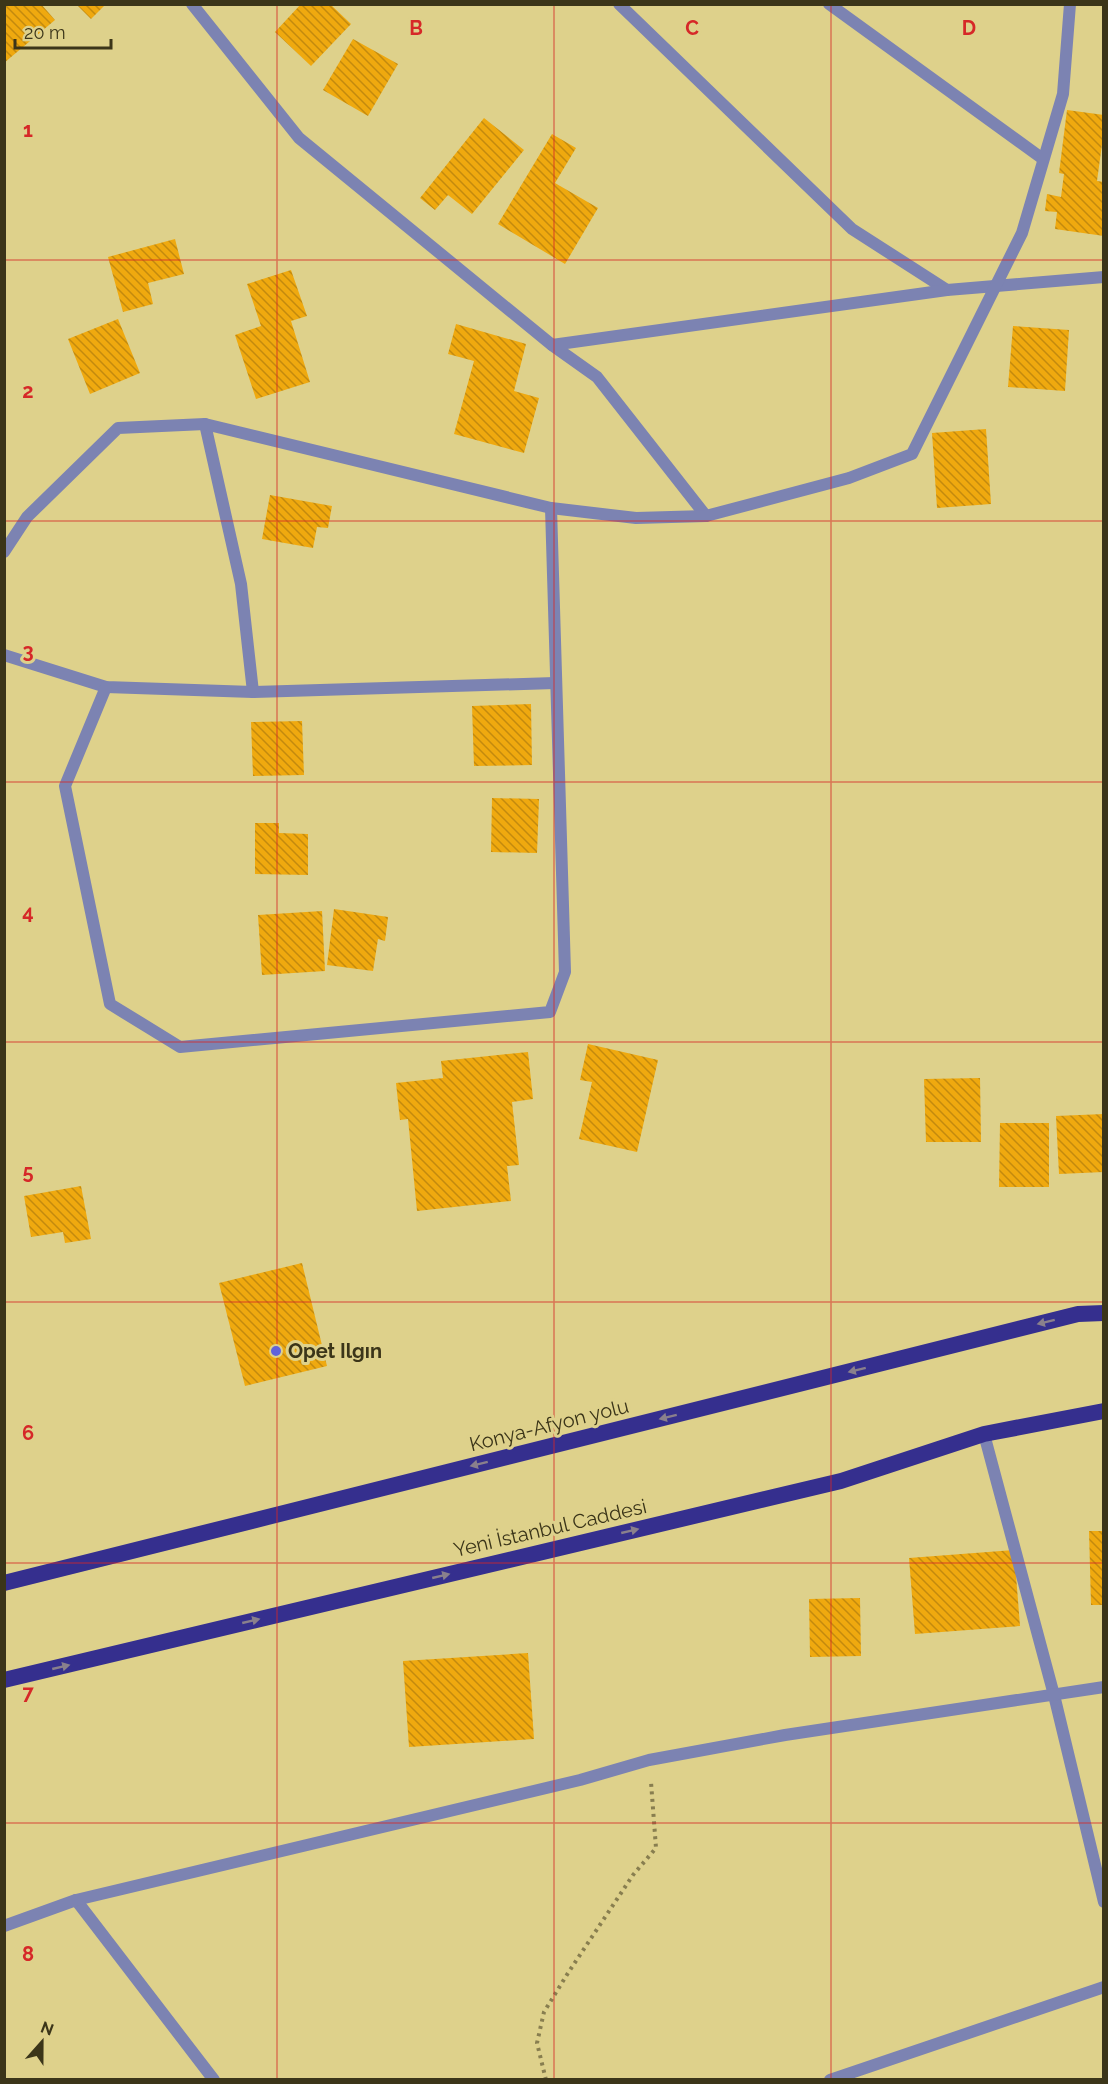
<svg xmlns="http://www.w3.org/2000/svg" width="1108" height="2084" font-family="Raleway,sans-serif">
	<defs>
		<pattern id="building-back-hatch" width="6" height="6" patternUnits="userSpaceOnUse" patternTransform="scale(1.5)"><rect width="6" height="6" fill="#efa90f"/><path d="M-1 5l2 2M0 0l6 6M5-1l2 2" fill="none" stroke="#c38a0e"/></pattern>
	</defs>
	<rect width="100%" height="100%" fill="#ded18b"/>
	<!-- building -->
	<g fill="url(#building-back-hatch)">
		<polygon points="4,4 41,4 55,20 4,63"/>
		<polygon points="76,4 106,4 91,19"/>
		<polygon points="301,4 330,4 351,24 311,66 275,32"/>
		<polygon points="353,39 398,64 368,116 323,90"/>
		<polygon points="1067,110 1104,115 1104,130 1097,181 1104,182 1104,236 1055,229 1057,212 1045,211 1047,194 1061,197 1064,174 1059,173"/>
		<polygon points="484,118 524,150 472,214 448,195 435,210 420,198"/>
		<polygon points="552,134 576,148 555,183 598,208 565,264 498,224"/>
		<polygon points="175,239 184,274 148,283 153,304 123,312 108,257"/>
		<polygon points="291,270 307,316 291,321 310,382 256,399 235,335 261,326 247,284"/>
		<polygon points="118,319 140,373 90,394 68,339"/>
		<polygon points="456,324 526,344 514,391 539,398 524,453 454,434 474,361 448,354"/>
		<polygon points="1013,326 1069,330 1065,391 1008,387"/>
		<polygon points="986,429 991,504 937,508 932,433"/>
		<polygon points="270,495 332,506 328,528 317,527 313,548 262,539"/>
		<polygon points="531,704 532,765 474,766 472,706"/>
		<polygon points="302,721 304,775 253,776 251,722"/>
		<polygon points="492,798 539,799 537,853 491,852"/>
		<polygon points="255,823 279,823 279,833 308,834 308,875 255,874"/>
		<polygon points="334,909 388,917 385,941 378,939 373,971 327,965"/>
		<polygon points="322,911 325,971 262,975 258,915"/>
		<polygon points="588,1044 658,1060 637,1152 579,1139 592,1082 580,1080"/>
		<polygon points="528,1052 533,1099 512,1102 519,1165 507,1166 511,1201 417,1211 408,1119 400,1120 396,1083 443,1078 441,1061"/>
		<polygon points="980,1078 981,1142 926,1142 924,1079"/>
		<polygon points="1104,1114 1104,1172 1059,1174 1056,1116"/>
		<polygon points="1000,1123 1049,1123 1049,1187 999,1187"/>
		<polygon points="81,1186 91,1239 65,1243 63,1232 31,1237 24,1196"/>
		<polygon points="302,1263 327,1366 245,1386 219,1283"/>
		<polygon points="1089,1531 1104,1531 1104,1605 1091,1605"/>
		<polygon points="1014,1550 1020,1626 915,1634 909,1558"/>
		<polygon points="860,1598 861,1656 810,1657 809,1599"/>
		<polygon points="528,1653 534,1739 409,1747 403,1661"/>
	</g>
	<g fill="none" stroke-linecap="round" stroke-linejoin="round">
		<!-- path -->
		<polyline stroke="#887e4f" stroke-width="4" stroke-dasharray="3 4.5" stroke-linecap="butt" points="546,2080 537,2043 544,2012 568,1973 633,1875 656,1848 651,1782"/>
		<!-- minor -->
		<g stroke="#7c83b2" stroke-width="12">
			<polyline points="192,4 299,138 552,345 597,377 706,516"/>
			<polyline points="619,4 852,229 947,290"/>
			<polyline points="829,4 1043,159"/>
			<polyline points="552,345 947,290 1104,277"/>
			<polyline points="205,424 241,584 253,692"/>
			<polyline points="4,552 27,517 118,428 205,424 551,508 636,518 706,516 849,478 912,454 1022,233 1063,94 1070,4"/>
			<polyline points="4,655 106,687 253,692 555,683"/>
			<polyline points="106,687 65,786 110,1004 180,1047 550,1012 565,972 551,508"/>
			<polyline points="984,1434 1054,1695 1104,1902"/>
			<polyline points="76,1900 214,2080"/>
			<polyline points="4,1926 76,1900 580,1780 649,1760 785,1735 1104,1687"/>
			<polyline points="830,2080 1104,1987"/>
		</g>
		<!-- trunk -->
		<g stroke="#352f8e" stroke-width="16">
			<polyline points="4,1583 1078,1314 1104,1313"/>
			<polyline points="4,1680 841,1481 984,1434 1104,1411"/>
		</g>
	</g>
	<!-- one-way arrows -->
	<defs><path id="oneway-solid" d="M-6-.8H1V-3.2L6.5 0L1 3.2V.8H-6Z" transform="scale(1.5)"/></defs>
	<g fill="#8a808c">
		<use href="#oneway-solid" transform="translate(1046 1322) rotate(166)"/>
		<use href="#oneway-solid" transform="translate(857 1370) rotate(166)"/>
		<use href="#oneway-solid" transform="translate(668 1417) rotate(166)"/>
		<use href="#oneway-solid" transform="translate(479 1464) rotate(166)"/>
		<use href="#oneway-solid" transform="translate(630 1531) rotate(-13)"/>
		<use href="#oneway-solid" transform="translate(441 1576) rotate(-13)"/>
		<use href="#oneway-solid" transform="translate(251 1621) rotate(-13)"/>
		<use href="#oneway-solid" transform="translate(61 1667) rotate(-13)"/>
	</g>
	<!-- grid -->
	<path fill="none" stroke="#d62828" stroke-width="1.5" stroke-opacity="0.55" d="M277,4V2080M554,4V2080M831,4V2080M4,260H1104M4,521H1104M4,782H1104M4,1042H1104M4,1302H1104M4,1563H1104M4,1823H1104"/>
	<!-- markers -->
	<circle fill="#6162db" stroke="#ded18b" stroke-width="2" cx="276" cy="1351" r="6"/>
	<g text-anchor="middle" stroke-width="6" stroke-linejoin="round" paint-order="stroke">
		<!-- poi labels -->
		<g font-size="20" font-weight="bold" fill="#3b3519" stroke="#ded18b" text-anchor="start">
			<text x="288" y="1358">Opet Ilgın</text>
		</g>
		<!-- street labels -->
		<g font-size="20" fill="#3b3519" stroke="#ded18b">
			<text transform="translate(549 1425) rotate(-14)" y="7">Konya-Afyon yolu</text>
			<text transform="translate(550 1528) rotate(-13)" y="7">Yeni İstanbul Caddesi</text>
		</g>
	</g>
	<g font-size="20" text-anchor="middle" font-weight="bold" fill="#d62828" stroke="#ded18b" stroke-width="6" stroke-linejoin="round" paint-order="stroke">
		<text x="416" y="35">B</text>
		<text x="692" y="35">C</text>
		<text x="969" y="35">D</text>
		<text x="28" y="137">1</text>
		<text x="28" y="398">2</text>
		<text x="28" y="658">3</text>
		<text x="28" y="919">4</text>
		<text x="28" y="1179">5</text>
		<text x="28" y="1440">6</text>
		<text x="28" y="1700">7</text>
		<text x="28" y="1961">8</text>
	</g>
	<!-- border -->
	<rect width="1108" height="2084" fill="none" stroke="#3b3519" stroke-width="12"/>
	<!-- north arrow -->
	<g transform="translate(42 2042) rotate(21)" stroke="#ded18b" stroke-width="4.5" paint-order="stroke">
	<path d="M0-4.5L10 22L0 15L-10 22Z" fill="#3b3519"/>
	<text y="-9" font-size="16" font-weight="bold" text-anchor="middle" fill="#3b3519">N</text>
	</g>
	<!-- scale -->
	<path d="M15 39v9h96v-9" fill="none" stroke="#3b3519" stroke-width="3"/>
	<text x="24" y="39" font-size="18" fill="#3b3519" stroke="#ded18b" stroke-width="4.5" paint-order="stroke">20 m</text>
</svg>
